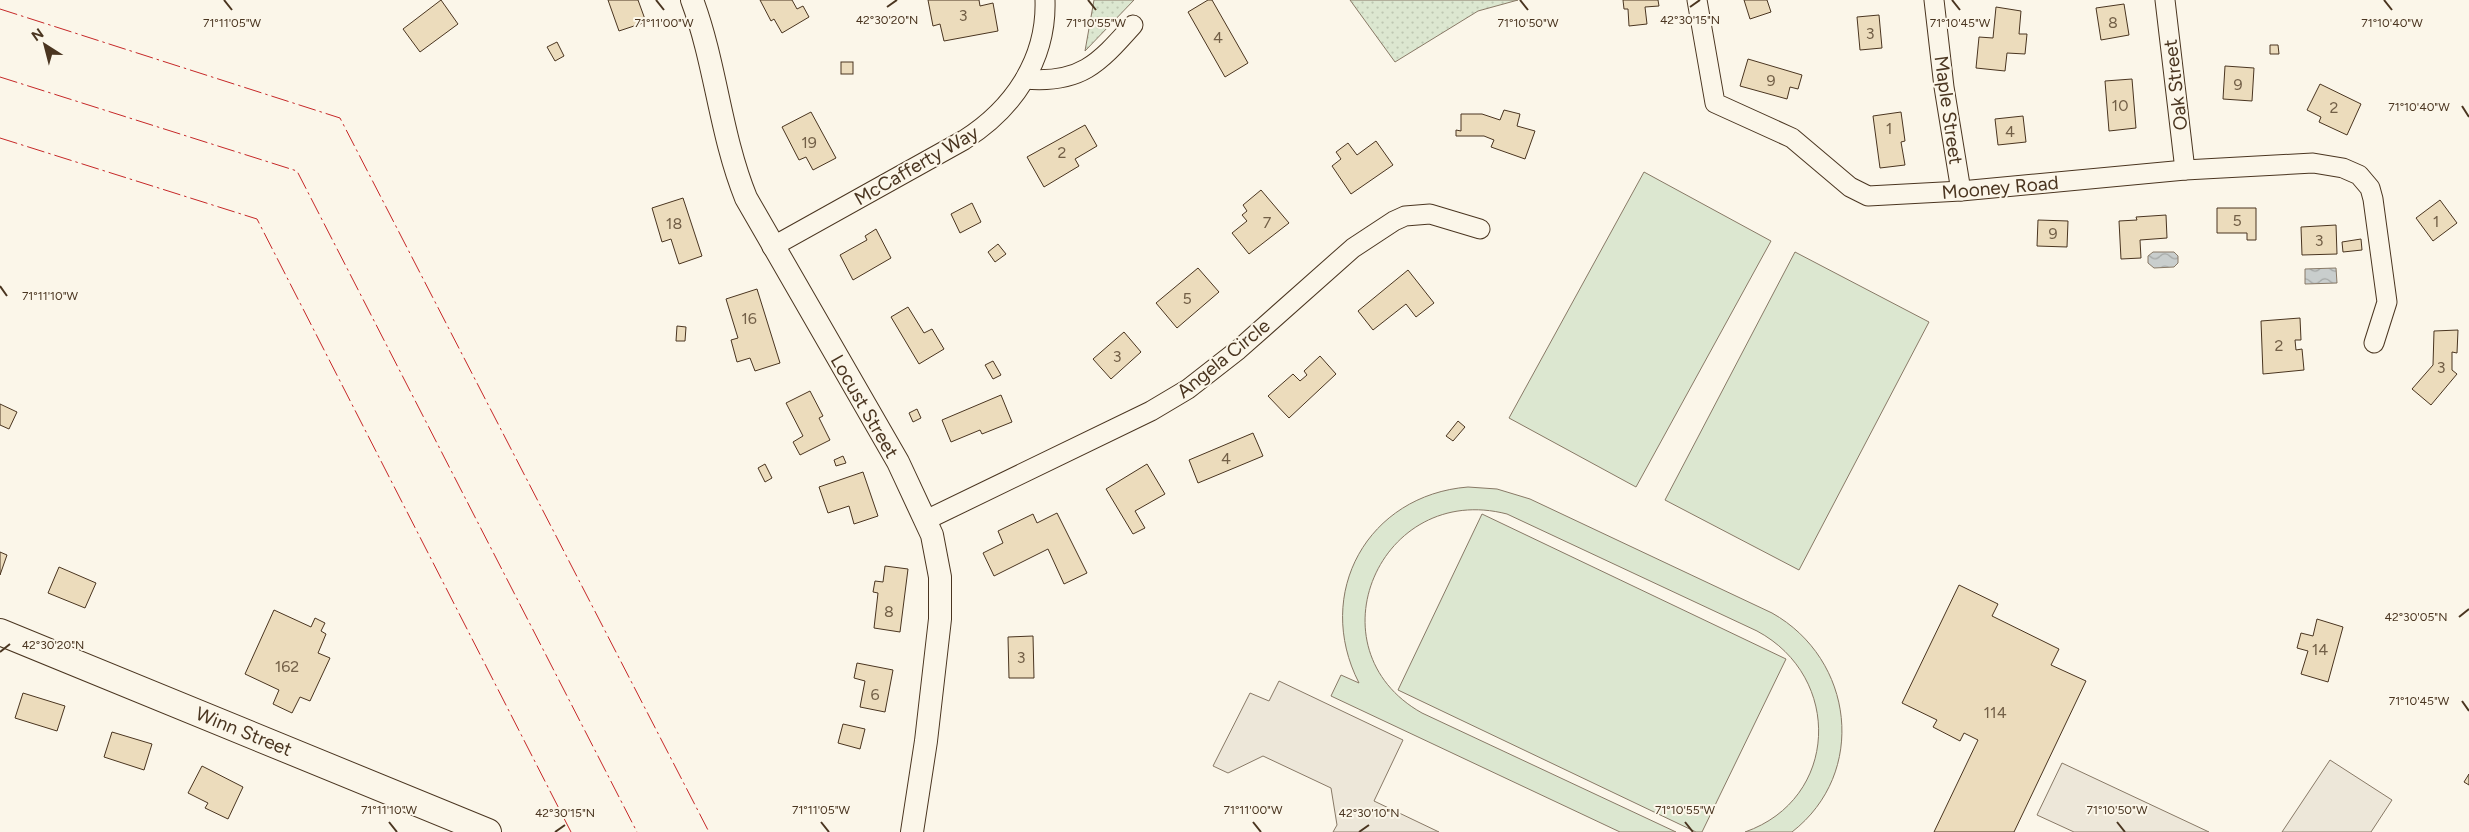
<svg xmlns="http://www.w3.org/2000/svg" width="2469" height="832" font-family="Figtree,sans-serif">
	<defs>
		<pattern id="park-dots" width="8" height="8" patternUnits="userSpaceOnUse" patternTransform="scale(1.25)"><rect width="8" height="8" fill="#dce7d0"/><path d="M2 2h.1M6 6h.1" fill="none" stroke="#bec7b2" stroke-width="1.8" stroke-linecap="round"/></pattern>
		<pattern id="water-waves" width="16" height="10" patternUnits="userSpaceOnUse" patternTransform="scale(1.25)"><rect width="16" height="10" fill="#c9cecd"/><path d="M0 5q4-4 8 0t8 0" fill="none" stroke="#a5a8a6"/></pattern>
	</defs>
	<rect width="100%" height="100%" fill="#fbf6e9"/>
	<!-- grass -->
	<g fill="#dce7d0" stroke="#887966">
		<polygon points="1644,172 1771,241 1636,487 1509,418"/>
		<polygon points="1795,252 1929,322 1799,570 1665,500"/>
		<path d="M1468,487L1497,489L1530,499L1772,613C1854,659 1868,773 1792,832H1745C1839,799 1843,677 1757,631L1507,514C1380,481 1308,649 1422,713L1676,832H1620L1331,696L1341,675L1359,683C1313,593 1368,495 1468,487Z"/>
		<polygon points="1482,514 1786,659 1702,832 1696,832 1398,690"/>
	</g>
	<!-- park -->
	<g fill="url(#park-dots)" stroke="#887966">
		<polygon points="1094,0 1134,0 1085,51"/>
		<polygon points="1350,0 1518,0 1478,11 1395,62"/>
	</g>
	<!-- parking -->
	<g fill="#ede7d9" stroke="#887966">
		<polygon points="1279,681 1403,740 1374,801 1439,832 1333,832 1337,825 1331,788 1263,756 1228,773 1213,766 1250,693 1269,701"/>
		<polygon points="2330,760 2392,800 2371,832 2282,832"/>
		<polygon points="2062,763 2209,832 2074,832 2037,815"/>
	</g>
	<!-- water -->
	<g fill="url(#water-waves)" stroke="#887966">
		<polygon points="2153,252 2174,252 2178,256 2178,263 2174,267 2154,268 2148,263 2148,256"/>
		<polygon points="2336,268 2337,283 2305,284 2305,269"/>
	</g>
	<!-- building -->
	<g fill="#ecdcbc" stroke="#4a3520">
		<polygon points="441,0 458,24 420,52 403,29"/>
		<polygon points="608,0 638,0 646,22 619,31"/>
		<polygon points="760,0 792,0 797,9 803,6 809,17 782,33 774,19 771,21"/>
		<polygon points="928,0 979,0 980,6 993,3 998,31 944,41 940,24 933,26"/>
		<polygon points="1208,0 1212,0 1248,63 1225,77 1188,12"/>
		<polygon points="1623,0 1658,0 1659,6 1645,7 1647,24 1629,26 1628,9 1624,9"/>
		<polygon points="1744,0 1767,0 1771,12 1750,19"/>
		<polygon points="2124,4 2129,35 2101,40 2096,8"/>
		<polygon points="1996,7 2021,11 2019,34 2027,34 2025,54 2007,53 2005,71 1976,68 1979,37 1993,38"/>
		<polygon points="1879,15 1882,48 1860,50 1857,17"/>
		<polygon points="557,42 564,56 555,61 547,47"/>
		<polygon points="2270,45 2278,45 2279,54 2270,54"/>
		<polygon points="1748,59 1802,75 1798,89 1790,87 1787,99 1740,86"/>
		<rect x="841" y="62" width="12" height="12"/>
		<polygon points="2225,66 2254,68 2252,101 2223,99"/>
		<polygon points="2132,79 2136,128 2109,131 2105,81"/>
		<polygon points="2320,84 2361,104 2347,135 2319,122 2321,117 2307,110"/>
		<polygon points="1504,110 1520,114 1517,126 1535,131 1525,159 1491,147 1494,140 1484,136 1456,136 1456,130 1461,131 1461,114 1482,114 1500,120"/>
		<polygon points="811,112 836,158 813,170 806,157 799,160 782,127"/>
		<polygon points="1901,112 1905,141 1901,142 1905,165 1880,168 1873,116"/>
		<polygon points="2023,116 2026,142 1998,145 1995,119"/>
		<polygon points="1085,125 1097,146 1075,159 1079,166 1044,187 1027,157"/>
		<polygon points="1376,141 1393,165 1351,194 1332,166 1341,159 1336,152 1348,143 1357,155"/>
		<polygon points="1261,190 1289,223 1249,254 1232,233 1247,221 1242,215 1247,211 1243,205"/>
		<polygon points="683,198 702,256 679,264 671,239 662,242 652,208"/>
		<polygon points="2440,200 2457,223 2433,241 2416,218"/>
		<polygon points="972,203 981,222 960,233 951,214"/>
		<polygon points="2217,208 2256,208 2256,240 2247,240 2247,233 2217,233"/>
		<polygon points="2166,215 2167,238 2140,240 2141,258 2121,259 2119,221 2137,220 2136,217"/>
		<polygon points="2038,220 2068,221 2067,247 2037,246"/>
		<polygon points="2336,225 2337,254 2302,255 2301,227"/>
		<polygon points="876,229 891,258 853,280 840,255 867,240 865,236"/>
		<polygon points="2361,239 2362,250 2343,252 2342,242"/>
		<polygon points="998,244 1006,254 995,262 988,252"/>
		<polygon points="1198,268 1219,292 1177,328 1156,303"/>
		<polygon points="1408,270 1434,303 1416,317 1406,304 1373,330 1358,311"/>
		<polygon points="757,289 780,363 755,371 750,358 737,362 731,340 738,338 726,299"/>
		<polygon points="908,307 924,333 932,329 944,349 919,364 891,317"/>
		<polygon points="2300,318 2301,340 2295,340 2296,350 2302,349 2304,370 2263,374 2261,321"/>
		<polygon points="677,326 686,327 685,341 676,341"/>
		<polygon points="2458,330 2457,353 2452,352 2452,370 2457,374 2431,405 2412,389 2433,365 2434,331"/>
		<polygon points="1124,332 1141,352 1111,379 1093,359"/>
		<polygon points="1320,356 1336,374 1289,418 1268,396 1293,374 1300,381 1307,375 1304,371"/>
		<polygon points="993,361 1001,375 993,379 985,365"/>
		<polygon points="810,391 823,416 819,418 830,440 800,455 793,442 803,436 786,403"/>
		<polygon points="1001,395 1012,422 982,434 980,430 951,442 942,420"/>
		<polygon points="0,404 17,412 9,429 0,425"/>
		<polygon points="917,409 921,418 913,422 909,413"/>
		<polygon points="1458,421 1465,427 1453,441 1446,436"/>
		<polygon points="1253,433 1263,456 1198,483 1189,460"/>
		<polygon points="843,456 846,463 836,466 834,460"/>
		<polygon points="765,464 772,478 765,482 758,468"/>
		<polygon points="1147,464 1165,494 1135,511 1145,528 1133,534 1106,489"/>
		<polygon points="863,472 878,516 854,524 849,506 828,513 819,487"/>
		<polygon points="1057,513 1087,573 1064,584 1048,549 994,576 983,553 1003,543 998,531 1033,514 1037,523"/>
		<polygon points="0,552 7,555 0,575"/>
		<polygon points="885,566 908,569 900,632 874,628 878,593 873,592 875,581 883,582"/>
		<polygon points="59,567 96,583 85,608 48,593"/>
		<polygon points="1959,585 1998,604 1992,616 2059,649 2051,665 2086,681 2014,832 1934,832 1978,740 1964,733 1960,741 1933,727 1937,720 1902,703"/>
		<polygon points="274,610 311,627 315,618 325,623 321,631 326,634 318,653 330,658 310,701 300,697 292,713 273,704 279,690 245,674"/>
		<polygon points="2317,619 2343,627 2328,682 2301,674 2308,651 2297,648 2301,633 2313,636"/>
		<polygon points="1033,636 1034,678 1009,678 1008,637"/>
		<polygon points="857,663 893,670 885,712 860,707 865,681 854,678"/>
		<polygon points="23,693 65,706 57,731 15,718"/>
		<polygon points="843,724 865,729 860,749 838,743"/>
		<polygon points="112,732 152,744 144,770 104,757"/>
		<polygon points="202,766 243,787 228,819 205,808 208,803 188,793"/>
		<polygon points="2469,774 2469,785 2464,782"/>
	</g>
	<g fill="none" stroke-linecap="round" stroke-linejoin="round">
		<!-- minor casing -->
		<g stroke="#4a3520" stroke-width="21">
			<g id="minor">
				<polyline points="1697,0 1715,103 1792,138 1850,187 1868,196 1961,191 2185,170 2313,163 2343,168 2359,175 2370,188 2373,199 2387,302 2374,343"/>
				<polyline points="1934,0 1944,87 1961,191"/>
				<polyline points="2165,0 2185,170"/>
				<path d="M1025,79C1081,84 1099,63 1133,25"/>
				<path d="M772,247L964,140C1013,109 1047,60 1045,0"/>
				<polyline points="926,520 1151,411 1188,389 1238,350 1353,248 1394,221 1405,216 1430,214 1480,229"/>
			</g>
		</g>
		<!-- tertiary casing -->
		<g stroke="#4a3520" stroke-width="24">
			<path id="tertiary" d="M692,0C716,64 720,134 746,198L898,462L932,535L940,577V619L926,741L912,832"/>
		</g>
		<!-- secondary casing -->
		<g stroke="#4a3520" stroke-width="28">
			<polyline id="secondary" points="0,632 488,832"/>
		</g>
		<!-- minor -->
		<use href="#minor" stroke="#fbf6e9" stroke-width="19"/>
		<!-- tertiary -->
		<use href="#tertiary" stroke="#fbf6e9" stroke-width="22"/>
		<!-- secondary -->
		<use href="#secondary" stroke="#fbf6e9" stroke-width="26"/>
		<!-- power -->
		<g stroke="#c62828" stroke-width="1" stroke-dasharray="18 4 2.5 4" stroke-linecap="butt">
			<polyline points="0,9 340,118 709,832"/>
			<polyline points="0,77 297,171 637,832"/>
			<polyline points="0,138 257,219 571,832"/>
		</g>
	</g>
	<!-- ticks -->
	<path fill="none" stroke="#4a3520" stroke-width="2" d="M224,0L232,10M656,0L664,10M1088,0L1096,10M1520,0L1528,10M1952,0L1960,10M2384,0L2392,10M887,7L897,0M1690,7L1700,0M2462,106L2469,117M0,286L7,296M2459,617L2469,609M0,652L10,644M2462,701L2469,711M389,822L397,832M821,822L829,832M1253,822L1261,832M1685,822L1693,832M2117,822L2125,832M555,832L565,825M1359,832L1369,825"/>
	<g text-anchor="middle" stroke-width="4" stroke-linejoin="round" paint-order="stroke">
		<!-- number labels -->
		<g font-size="16" fill="#725f47">
			<text x="963" y="21">3</text>
			<text x="2113" y="28">8</text>
			<text x="1870" y="39">3</text>
			<text x="1218" y="43">4</text>
			<text x="1771" y="86">9</text>
			<text x="2238" y="90">9</text>
			<text x="2120" y="111">10</text>
			<text x="2334" y="113">2</text>
			<text x="1889" y="134">1</text>
			<text x="2010" y="137">4</text>
			<text x="809" y="148">19</text>
			<text x="1062" y="158">2</text>
			<text x="2237" y="226">5</text>
			<text x="2436" y="227">1</text>
			<text x="1267" y="228">7</text>
			<text x="674" y="229">18</text>
			<text x="2053" y="239">9</text>
			<text x="2319" y="246">3</text>
			<text x="1187" y="304">5</text>
			<text x="749" y="324">16</text>
			<text x="2279" y="351">2</text>
			<text x="1117" y="362">3</text>
			<text x="2441" y="373">3</text>
			<text x="1226" y="464">4</text>
			<text x="889" y="617">8</text>
			<text x="2320" y="655">14</text>
			<text x="1021" y="663">3</text>
			<text x="287" y="672">162</text>
			<text x="875" y="700">6</text>
			<text x="1995" y="718">114</text>
		</g>
		<!-- street labels -->
		<g font-size="19" fill="#4a3520" stroke="#fbf6e9">
			<text transform="translate(2175 85) rotate(-97)" y="7">Oak Street</text>
			<text transform="translate(1949 110) rotate(82)" y="7">Maple Street</text>
			<text transform="translate(916 165) rotate(-30)" y="7">McCafferty Way</text>
			<text transform="translate(2000 187) rotate(-5)" y="7">Mooney Road</text>
			<text transform="translate(1223 358) rotate(-39)" y="7">Angela Circle</text>
			<text transform="translate(865 406) rotate(60)" y="7">Locust Street</text>
			<text transform="translate(244 731) rotate(22)" y="7">Winn Street</text>
		</g>
	</g>
	<g font-size="12" text-anchor="middle" fill="#4a3520" stroke="#fbf6e9" stroke-width="4" stroke-linejoin="round" paint-order="stroke">
		<text x="887" y="24">42°30'20"N</text>
		<text x="1690" y="24">42°30'15"N</text>
		<text x="232" y="27">71°11'05"W</text>
		<text x="664" y="27">71°11'00"W</text>
		<text x="1096" y="27">71°10'55"W</text>
		<text x="1528" y="27">71°10'50"W</text>
		<text x="1960" y="27">71°10'45"W</text>
		<text x="2392" y="27">71°10'40"W</text>
		<text x="2419" y="111">71°10'40"W</text>
		<text x="50" y="300">71°11'10"W</text>
		<text x="2416" y="621">42°30'05"N</text>
		<text x="53" y="649">42°30'20"N</text>
		<text x="2419" y="705">71°10'45"W</text>
		<text x="389" y="814">71°11'10"W</text>
		<text x="821" y="814">71°11'05"W</text>
		<text x="1253" y="814">71°11'00"W</text>
		<text x="1685" y="814">71°10'55"W</text>
		<text x="2117" y="814">71°10'50"W</text>
		<text x="565" y="817">42°30'15"N</text>
		<text x="1369" y="817">42°30'10"N</text>
	</g>
	<!-- north arrow -->
	<g transform="translate(45 45) rotate(324)" stroke="#fbf6e9" stroke-width="4" paint-order="stroke">
	<path d="M0-4L9 19L0 12L-9 19Z" fill="#4a3520"/>
	<text y="-8" font-size="14" font-weight="bold" text-anchor="middle" fill="#4a3520">N</text>
	</g>
</svg>
